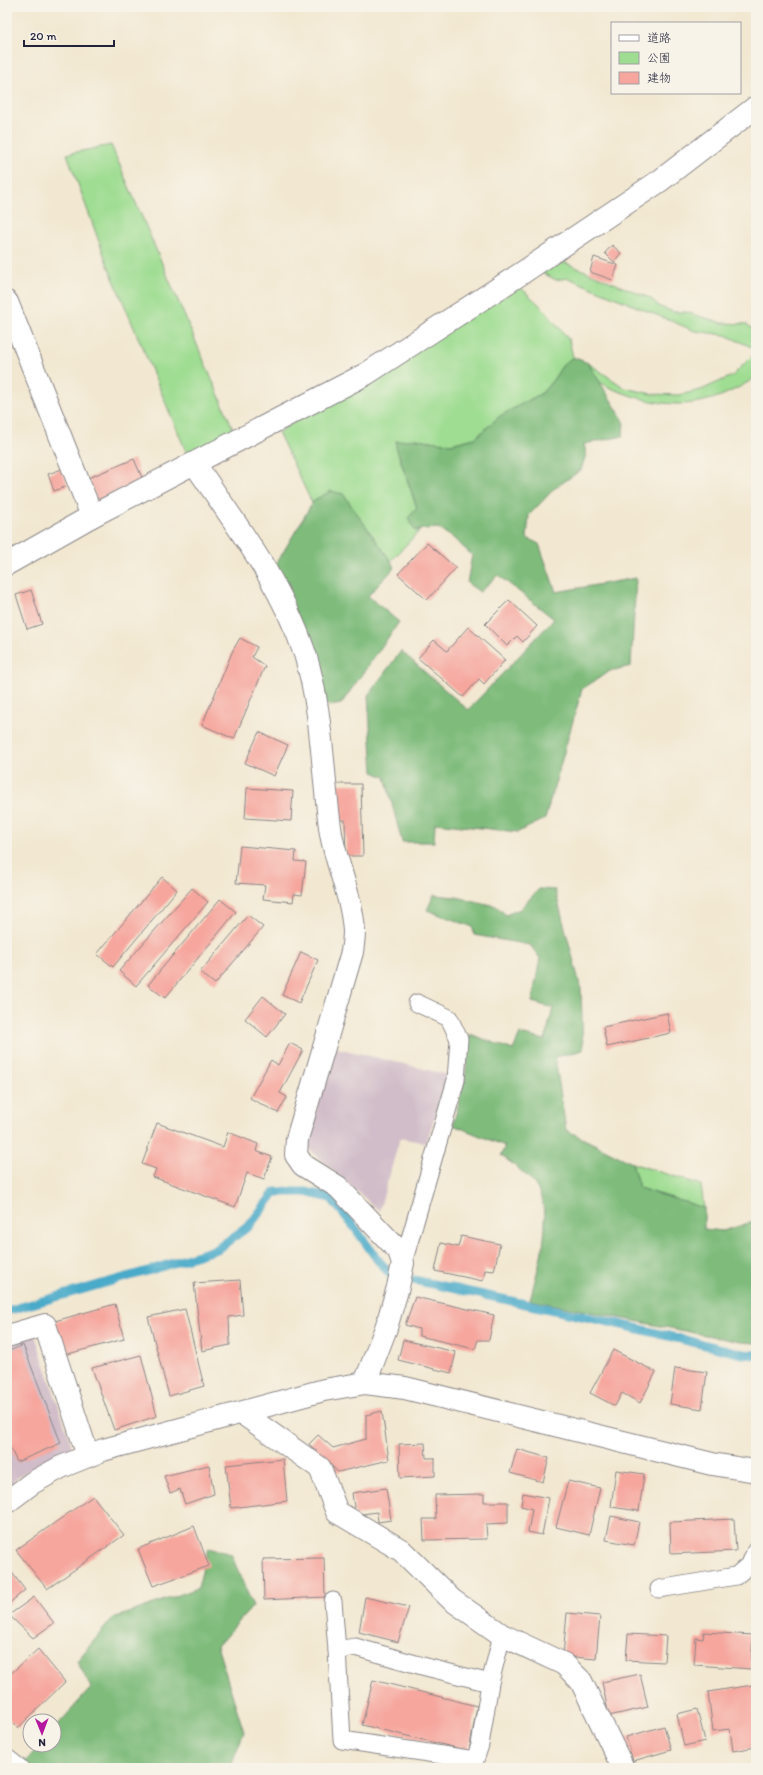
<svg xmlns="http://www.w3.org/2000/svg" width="763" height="1775" font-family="Itim,'Klee One',sans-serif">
	<rect width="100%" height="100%" fill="#f7f3e8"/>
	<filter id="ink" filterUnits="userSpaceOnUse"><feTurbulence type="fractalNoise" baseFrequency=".025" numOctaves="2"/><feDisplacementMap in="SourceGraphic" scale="8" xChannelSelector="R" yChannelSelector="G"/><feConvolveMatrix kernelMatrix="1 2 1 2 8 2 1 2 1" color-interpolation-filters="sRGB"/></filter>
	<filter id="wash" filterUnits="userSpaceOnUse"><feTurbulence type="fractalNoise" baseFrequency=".012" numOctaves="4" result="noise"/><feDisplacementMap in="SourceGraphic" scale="16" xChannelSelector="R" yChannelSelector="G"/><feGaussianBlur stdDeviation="0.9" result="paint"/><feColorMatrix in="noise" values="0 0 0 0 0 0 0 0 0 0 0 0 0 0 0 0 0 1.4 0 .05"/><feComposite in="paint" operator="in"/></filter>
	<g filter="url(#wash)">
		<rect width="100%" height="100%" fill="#f2e8d1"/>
		<!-- industrial -->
		<g fill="#d1bdc9">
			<polygon points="333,1047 449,1075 426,1143 400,1138 379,1211 307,1147"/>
			<polygon points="35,1335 72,1447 24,1473 7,1486 7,1345"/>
		</g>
		<!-- green -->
		<g fill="#9fdd92" stroke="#608066">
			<polygon points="111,145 235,433 188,456 108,266 67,154"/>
			<polygon points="556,259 650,298 660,307 674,312 686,312 722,323 746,324 756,331 756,349 725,335 695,331 568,278 556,280 541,272"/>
			<polygon points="520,287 544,309 569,340 573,357 563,365 553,380 542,393 500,416 475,438 451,444 416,439 396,447 417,508 415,530 420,530 391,561 343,494 314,500 312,503 278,432"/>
			<path d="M756,352V377C714,405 680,411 632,396C624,393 605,387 599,381C594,377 591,368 588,363L625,388L652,394L679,395L701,390L732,376Z"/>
			<polygon points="632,1163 701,1185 704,1208 639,1188"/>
		</g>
		<!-- forest -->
		<g fill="#7fbc7c" stroke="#506f5c">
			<polygon points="573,357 588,363 624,421 623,436 584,444 586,454 581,470 555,488 529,515 527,538 539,544 556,592 636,578 631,666 610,671 582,689 545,819 518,832 435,823 434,842 402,842 385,777 373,772 368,695 401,651 468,710 554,619 498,575 480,592 467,583 472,555 453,538 438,528 415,530 408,518 417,508 396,447 396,441 416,439 451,444 475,438 500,416 542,393 553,380 563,365"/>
			<polygon points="331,491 343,494 395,567 368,596 399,622 341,704 330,706 322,702 275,566 314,500"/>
			<path d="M539,889L555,890L581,989L583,1050L555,1057L566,1130L632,1163L639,1188L704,1208V1229L723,1231L749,1223H756V1343L740,1342L530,1300C538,1266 555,1220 537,1188C531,1177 512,1164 501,1155L505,1146L453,1125L465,1079L470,1034L513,1050L520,1034L545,1040L553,1008L532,1002L540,958L530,945L474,935L473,927L427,910L434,895L456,897L496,906L506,915L520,909Z"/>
			<polygon points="208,1548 231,1554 253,1606 217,1646 244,1732 230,1768 20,1768 40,1745 54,1745 54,1729 91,1688 77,1661 112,1619 198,1588"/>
		</g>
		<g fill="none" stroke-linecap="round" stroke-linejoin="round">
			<!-- stream -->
			<g stroke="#4aaac9" stroke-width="9">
				<polyline points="414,1280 614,1323 743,1354 756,1355"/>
				<polyline points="7,1311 151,1270 217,1249 249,1226 275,1192 306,1192 331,1198 355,1228 377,1259 390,1274"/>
			</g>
		</g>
		<g id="blocks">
			<!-- building -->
			<g fill="#f6a69d">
				<polygon points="612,245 621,253 614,262 605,253"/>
				<polygon points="594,257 618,265 613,280 590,272"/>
				<polygon points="134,459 143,480 97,500 88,478"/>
				<polygon points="62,469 68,486 54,491 48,474"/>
				<polygon points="427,543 456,568 427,600 398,574"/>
				<polygon points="31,590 42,624 27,629 16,595"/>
				<polygon points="509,600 537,626 523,642 517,636 507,646 485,624"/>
				<polygon points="468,627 505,660 484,684 479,679 463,697 418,658 434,640 447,651"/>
				<polygon points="240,638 257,647 252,657 265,666 234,739 202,725 233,650"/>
				<polygon points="259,732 288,745 274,776 245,763"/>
				<polygon points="335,784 361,784 363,856 346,856 345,820 336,820"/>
				<polygon points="247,788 293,791 291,821 245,818"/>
				<polygon points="240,846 296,851 295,861 306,862 302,895 294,894 293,902 263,899 265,885 236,883"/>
				<polygon points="162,877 177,890 113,967 97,954"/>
				<polygon points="192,888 208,902 136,986 119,971"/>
				<polygon points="220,899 236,912 165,998 148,985"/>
				<polygon points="248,915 263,927 215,984 200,972"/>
				<polygon points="301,952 318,960 299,1003 282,995"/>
				<polygon points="263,996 285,1014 267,1037 245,1019"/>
				<polygon points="667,1013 671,1033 607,1047 603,1027"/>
				<polygon points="290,1043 303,1050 280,1093 287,1097 278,1113 250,1098 271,1060 278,1065"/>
				<polygon points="157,1123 223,1147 228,1132 258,1144 256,1151 272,1157 264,1179 247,1173 235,1207 153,1177 156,1169 142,1164"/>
				<polygon points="461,1236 500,1244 494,1271 485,1270 483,1281 435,1271 441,1243 458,1247"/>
				<polygon points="240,1280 243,1315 229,1317 230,1345 202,1351 194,1283"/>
				<polygon points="415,1297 494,1315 489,1340 478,1340 475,1349 419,1336 419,1329 405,1325"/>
				<polygon points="115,1304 124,1339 64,1355 55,1321"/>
				<polygon points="185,1309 204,1386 169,1396 148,1317"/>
				<polygon points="403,1340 456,1352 451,1373 398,1360"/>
				<polygon points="23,1345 61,1443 17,1462 9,1445 7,1446 7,1352"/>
				<polygon points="613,1350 656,1372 640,1403 622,1393 615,1406 590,1393"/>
				<polygon points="141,1355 157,1416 114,1430 92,1368"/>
				<polygon points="675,1368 707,1372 702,1409 670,1404"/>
				<polygon points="382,1411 389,1460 338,1472 309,1444 318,1435 333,1448 366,1439 366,1415"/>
				<polygon points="425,1443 426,1458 435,1458 435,1476 400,1478 399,1444"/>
				<polygon points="517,1449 549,1458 543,1482 510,1473"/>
				<polygon points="283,1459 287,1501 231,1508 226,1465"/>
				<polygon points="209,1465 214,1494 185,1504 180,1489 170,1493 164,1476"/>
				<polygon points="616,1470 644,1474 639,1511 611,1507"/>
				<polygon points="568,1481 600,1488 589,1535 556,1527"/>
				<polygon points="386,1488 391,1520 378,1522 377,1512 355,1515 352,1493"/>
				<polygon points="523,1493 549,1498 542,1535 528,1532 532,1509 521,1506"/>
				<polygon points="484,1494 484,1502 508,1502 508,1523 486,1524 487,1539 424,1540 423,1519 436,1519 435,1495"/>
				<polygon points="93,1496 124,1535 47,1589 16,1550"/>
				<polygon points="611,1516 639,1522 634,1545 606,1540"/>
				<polygon points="734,1519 736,1551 671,1554 670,1522"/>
				<polygon points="194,1526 209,1566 153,1586 138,1549"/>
				<polygon points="324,1558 325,1597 264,1600 263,1559"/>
				<polygon points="7,1566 25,1590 7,1605"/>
				<polygon points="34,1597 54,1623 33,1638 9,1615"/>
				<polygon points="365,1597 409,1607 398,1642 359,1632"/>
				<polygon points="567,1613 600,1616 596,1659 563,1656"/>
				<polygon points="704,1632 753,1635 751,1669 694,1665 696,1638 703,1639"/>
				<polygon points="628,1634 666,1636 664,1662 626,1660"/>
				<polygon points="38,1649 65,1682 18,1728 7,1717 7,1677"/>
				<polygon points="640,1674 648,1707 609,1716 602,1682"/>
				<polygon points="373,1680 477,1706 469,1751 362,1725"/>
				<polygon points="753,1685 756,1706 756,1747 733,1751 730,1729 713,1731 708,1692"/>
				<polygon points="697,1709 705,1741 684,1746 677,1714"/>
				<polygon points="664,1726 671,1750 633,1761 626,1737"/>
			</g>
		</g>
	</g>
	<g filter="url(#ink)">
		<use href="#blocks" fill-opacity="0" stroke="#8a8586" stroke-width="1"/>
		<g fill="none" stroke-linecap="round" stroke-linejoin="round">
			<!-- service casing -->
			<g stroke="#8a8586" stroke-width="19">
				<g id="service">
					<polyline points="403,1263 456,1080 459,1039 449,1018 417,1003"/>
					<polyline points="659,1589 736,1576 750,1564 756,1550"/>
					<polyline points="333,1601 337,1650"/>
					<polyline points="490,1683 480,1745 475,1760 342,1740 337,1650 355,1647 426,1667 490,1683 502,1635"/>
					<polyline points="7,1758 20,1768"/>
				</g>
			</g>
			<!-- minor casing -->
			<g stroke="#8a8586" stroke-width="24">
				<g id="minor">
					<polyline points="7,302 92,516"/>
					<path d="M195,464C236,525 282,584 305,654C323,712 322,774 331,834C337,866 352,898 354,931C354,938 353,945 352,952L297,1139L296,1155L303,1165L338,1187L399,1251L403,1263L398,1287L386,1328L365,1383"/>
					<polyline points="7,564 92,516 366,374 522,273 661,180 756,107"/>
					<polyline points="7,1336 45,1325 88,1456"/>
					<polyline points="242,1413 320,1468 337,1512 401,1550 452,1600 502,1635 564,1664 581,1681 623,1768"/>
				</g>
			</g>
			<!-- tertiary casing -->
			<g stroke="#8a8586" stroke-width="24">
				<polyline id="tertiary" points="7,1502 32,1483 61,1467 103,1450 324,1390 365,1383 405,1388 712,1464 756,1471"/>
			</g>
			<!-- service -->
			<use href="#service" stroke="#fff" stroke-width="17"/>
			<!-- minor -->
			<use href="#minor" stroke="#fff" stroke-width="22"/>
			<!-- tertiary -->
			<use href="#tertiary" stroke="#fff" stroke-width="22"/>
		</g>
	</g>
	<!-- margin -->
	<rect width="763" height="1775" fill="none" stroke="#f7f3e8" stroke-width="24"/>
	<!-- legend -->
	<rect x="611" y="22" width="130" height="72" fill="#f7f3e8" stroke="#a29fa3"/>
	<rect x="619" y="35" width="20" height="6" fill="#ffffff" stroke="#a29fa3"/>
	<text x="647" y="42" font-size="12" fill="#22223b">道路</text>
	<rect x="619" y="52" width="20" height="12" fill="#9fdd92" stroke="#a29fa3"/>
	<text x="647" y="62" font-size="12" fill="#22223b">公園</text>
	<rect x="619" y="72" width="20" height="12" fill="#f6a69d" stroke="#a29fa3"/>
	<text x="647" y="82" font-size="12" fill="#22223b">建物</text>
	<!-- north arrow -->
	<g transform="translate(42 1733) rotate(179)"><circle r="19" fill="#f7f3e8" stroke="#a29fa3"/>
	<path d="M0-3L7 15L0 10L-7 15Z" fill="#b5179e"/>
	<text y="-6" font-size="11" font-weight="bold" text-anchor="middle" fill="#22223b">N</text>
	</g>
	<!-- scale -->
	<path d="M24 40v6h90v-6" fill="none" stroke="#22223b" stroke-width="2"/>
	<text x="30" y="40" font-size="12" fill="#22223b" stroke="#f7f3e8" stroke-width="3" paint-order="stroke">20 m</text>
</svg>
